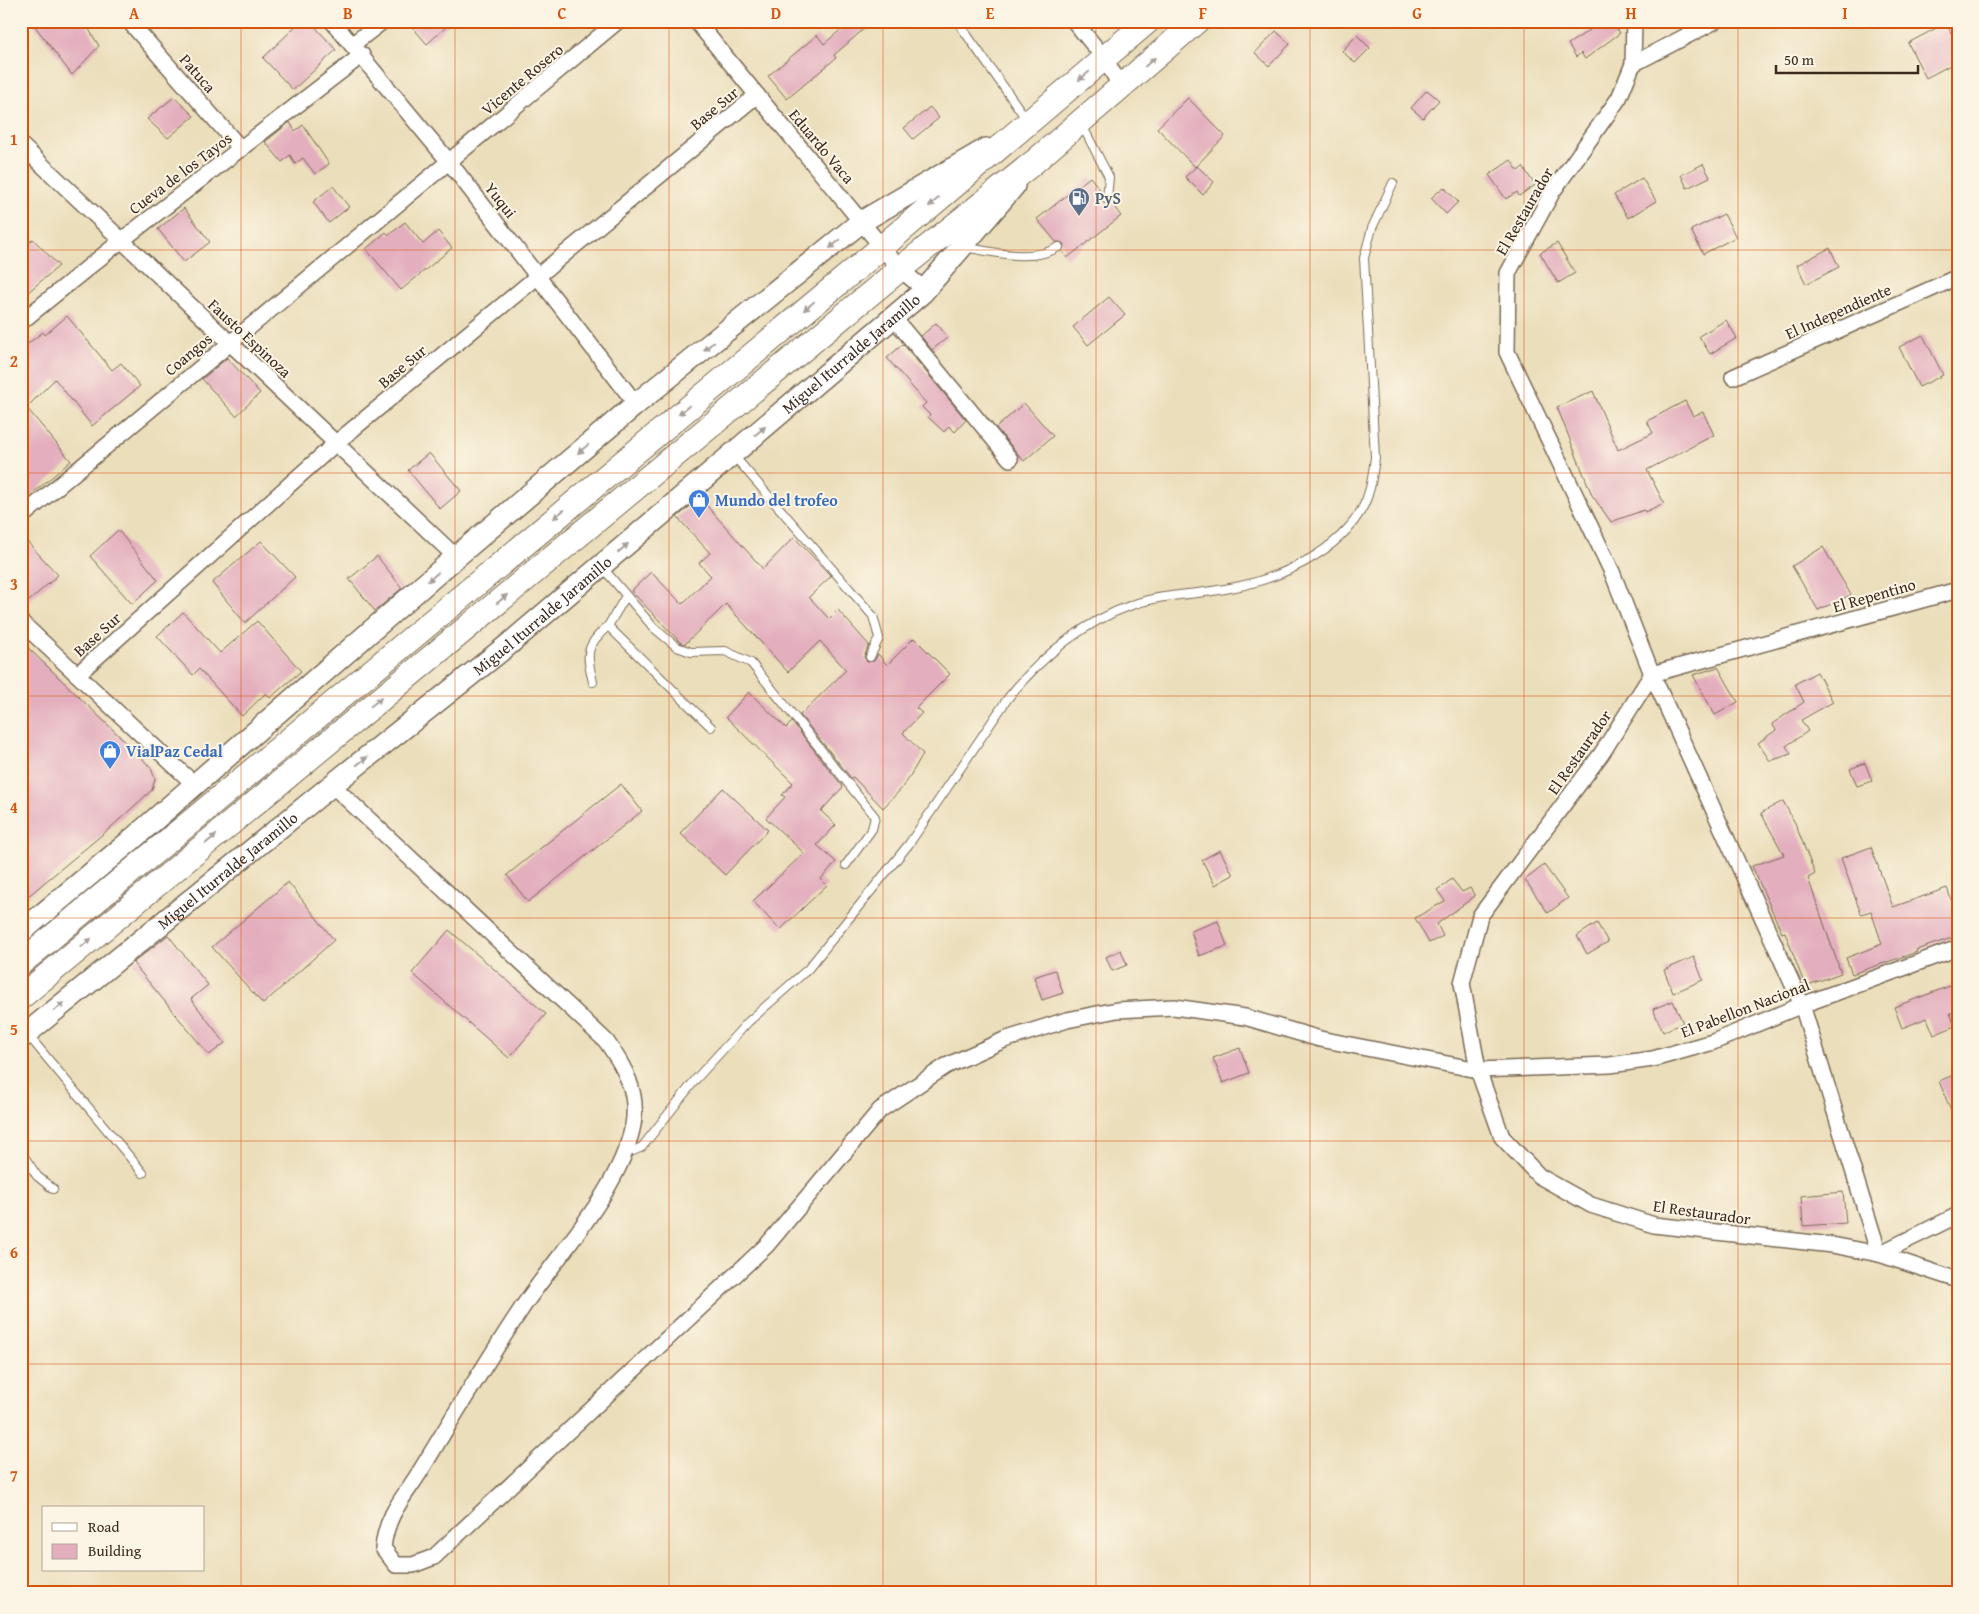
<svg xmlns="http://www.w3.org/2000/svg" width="1979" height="1614" font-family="'Gentium Book Plus',serif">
	<rect width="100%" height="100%" fill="#fcf5e5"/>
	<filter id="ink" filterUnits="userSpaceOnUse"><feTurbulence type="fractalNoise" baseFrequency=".02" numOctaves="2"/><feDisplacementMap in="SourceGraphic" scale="10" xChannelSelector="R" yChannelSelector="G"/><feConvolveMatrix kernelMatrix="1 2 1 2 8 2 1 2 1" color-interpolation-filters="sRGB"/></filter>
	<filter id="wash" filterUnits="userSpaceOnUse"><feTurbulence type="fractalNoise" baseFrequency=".0096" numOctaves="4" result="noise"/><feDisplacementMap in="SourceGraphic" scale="20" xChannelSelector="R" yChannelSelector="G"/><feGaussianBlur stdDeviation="1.12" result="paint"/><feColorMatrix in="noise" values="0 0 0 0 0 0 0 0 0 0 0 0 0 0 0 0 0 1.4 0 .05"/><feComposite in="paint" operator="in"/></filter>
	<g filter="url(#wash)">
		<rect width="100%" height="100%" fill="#ebdebb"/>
		<g id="blocks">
			<!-- building -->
			<g fill="#e3aebe">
				<polygon points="31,21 84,21 99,46 72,75"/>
				<polygon points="301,21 310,21 336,50 293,90 263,58"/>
				<polygon points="407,21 453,21 427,44"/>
				<polygon points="851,21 873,21 834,55 836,58 787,99 768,76 817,35 824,44"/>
				<polygon points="1584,21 1611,21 1620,33 1585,59 1581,53 1576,57 1568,44 1590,30"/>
				<polygon points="1946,23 1958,46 1958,61 1926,78 1908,43"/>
				<polygon points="1276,31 1290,44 1269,66 1255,53"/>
				<polygon points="1357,35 1370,48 1355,63 1342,51"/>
				<polygon points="1427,90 1439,100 1423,118 1411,108"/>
				<polygon points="174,97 194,116 168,138 147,119"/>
				<polygon points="1188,98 1225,136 1195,167 1157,128"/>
				<polygon points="930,107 939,118 913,139 904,128"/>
				<polygon points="290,122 295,131 303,125 329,164 315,174 303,158 295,164 290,155 282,162 265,142"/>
				<polygon points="1511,160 1518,171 1523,167 1535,185 1519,196 1517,192 1506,199 1489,175"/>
				<polygon points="1703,164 1710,177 1687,188 1681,175"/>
				<polygon points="1197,166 1214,182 1203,195 1185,177"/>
				<polygon points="1090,177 1102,192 1102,202 1106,204 1111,203 1121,216 1067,258 1062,251 1064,244 1060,242 1056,242 1037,219"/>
				<polygon points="1642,178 1656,201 1628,218 1614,195"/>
				<polygon points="333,186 349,207 329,223 313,202"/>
				<polygon points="1444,187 1458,202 1446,214 1431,198"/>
				<polygon points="184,208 210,242 184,262 158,229"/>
				<polygon points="1724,214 1736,237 1703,254 1691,230"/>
				<polygon points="405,222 423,244 438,231 452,248 401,290 366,249 386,232 389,235"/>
				<polygon points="33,239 59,266 21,298 21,250"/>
				<polygon points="1557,243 1575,273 1558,283 1540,253"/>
				<polygon points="1830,248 1839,267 1806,284 1797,265"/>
				<polygon points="1109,297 1125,315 1088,345 1073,327"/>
				<polygon points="67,316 112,370 121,363 140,386 92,426 55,379 29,405 21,396 21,349 43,332 45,335"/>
				<polygon points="1726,320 1737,338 1710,354 1699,336"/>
				<polygon points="936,323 948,337 932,350 921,336"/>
				<polygon points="1923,335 1943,375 1919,387 1899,347"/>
				<polygon points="903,344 966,420 955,432 949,426 944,432 928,417 930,415 922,407 926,403 887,358"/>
				<polygon points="227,358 260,393 236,416 202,379"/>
				<polygon points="1593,391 1618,450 1653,433 1647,421 1685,401 1693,416 1703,412 1714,435 1647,470 1664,503 1645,512 1644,510 1611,522 1592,495 1557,407"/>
				<polygon points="21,401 71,461 21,503"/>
				<polygon points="1024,403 1053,436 1024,461 996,428"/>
				<polygon points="429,453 461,491 440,509 408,470"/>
				<polygon points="700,498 763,569 794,537 831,576 809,597 829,619 838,610 869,645 864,657 867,662 874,661 878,654 887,665 914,638 950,674 916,708 922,713 903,733 923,754 904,786 883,808 853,777 851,778 800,715 846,670 820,641 788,672 726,604 685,644 681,643 631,591 651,572 682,604 711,576 699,563 710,553 677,517"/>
				<polygon points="118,530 158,580 132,604 90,556"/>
				<polygon points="21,535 58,575 29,601 21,592"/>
				<polygon points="261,541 295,577 245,623 212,583"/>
				<polygon points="1823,547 1851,595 1818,610 1792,566"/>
				<polygon points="377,556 402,588 375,611 349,579"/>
				<polygon points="183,612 220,653 257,621 301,671 270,698 266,693 242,716 199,669 193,675 157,636"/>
				<polygon points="21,641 134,750 151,768 155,779 152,790 109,829 21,902"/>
				<polygon points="1718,667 1738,702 1715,715 1693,675"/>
				<polygon points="1817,672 1833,702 1801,720 1808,731 1786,746 1791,754 1770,761 1758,743 1776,730 1772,724 1804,702 1795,684"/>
				<polygon points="749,692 786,728 792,722 843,787 821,811 836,825 817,845 836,862 821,879 827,885 780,930 753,901 804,853 766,818 785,797 782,795 793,783 726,717"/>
				<polygon points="1865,763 1872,781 1857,786 1850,769"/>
				<polygon points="621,784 642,811 528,902 507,875"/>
				<polygon points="723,788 768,830 725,875 680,833"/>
				<polygon points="1783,801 1795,823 1815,874 1808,878 1841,973 1805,986 1785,932 1782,933 1752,866 1784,855 1761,813"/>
				<polygon points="1871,847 1893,907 1947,888 1958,919 1958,936 1916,950 1917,952 1852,974 1846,958 1882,944 1871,911 1861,914 1841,858"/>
				<polygon points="1220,850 1233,875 1215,885 1202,860"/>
				<polygon points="1544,865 1568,898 1548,913 1525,880"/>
				<polygon points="1452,879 1462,892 1470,888 1475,896 1437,924 1443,936 1429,943 1415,918 1445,901 1437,890"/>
				<polygon points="288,882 334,940 263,1004 212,947"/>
				<polygon points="1218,921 1227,946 1199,956 1191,931"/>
				<polygon points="1597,923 1608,942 1587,954 1577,936"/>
				<polygon points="449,930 546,1014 509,1058 412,973"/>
				<polygon points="168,935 208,985 191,999 225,1043 209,1055 133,963"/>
				<polygon points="1121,950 1127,965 1112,971 1106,957"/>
				<polygon points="1694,957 1703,980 1673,993 1664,970"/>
				<polygon points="1055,970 1063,993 1042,1000 1034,977"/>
				<polygon points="1958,983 1958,1010 1950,1013 1955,1026 1934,1035 1927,1018 1902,1028 1894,1007"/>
				<polygon points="1673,1001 1683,1023 1663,1032 1653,1009"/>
				<polygon points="1240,1048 1249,1073 1223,1083 1213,1058"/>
				<polygon points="1958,1073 1958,1126 1957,1126 1939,1081"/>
				<polygon points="1843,1192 1846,1223 1803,1226 1801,1196"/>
			</g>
		</g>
	</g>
	<g filter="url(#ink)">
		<use href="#blocks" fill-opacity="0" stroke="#796955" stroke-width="1"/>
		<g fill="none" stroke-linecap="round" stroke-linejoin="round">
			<!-- service casing -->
			<g stroke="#796955" stroke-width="10">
				<g id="service">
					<polyline points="957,21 1027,120"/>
					<polyline points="1082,125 1109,177 1107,199"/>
					<path d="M964,247C994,252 1031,263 1059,247"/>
					<polyline points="734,456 873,616 879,638 870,657"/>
					<polyline points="603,568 654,628 677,647 691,652 725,651 751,663 875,817 872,829 846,865"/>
					<polyline points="626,596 608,626 711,727"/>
					<path d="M593,682C586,654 585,646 608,626"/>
					<polyline points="28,1035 143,1173"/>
					<path d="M624,1149L633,1151L642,1147L696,1079L748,1022L808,969L909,844L1008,698C1041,657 1082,623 1132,605C1162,594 1193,595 1225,589C1275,581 1340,553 1364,505C1371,490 1373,474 1375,457L1364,258L1372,228L1393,183"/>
					<polyline points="21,1152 37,1176 53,1189"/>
				</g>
			</g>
			<!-- minor casing -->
			<g stroke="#796955" stroke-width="18">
				<g id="minor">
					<polyline points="129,21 241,149"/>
					<polyline points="332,21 450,163 636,404"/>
					<polyline points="696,21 900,269 925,290"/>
					<polyline points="1074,21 1105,59 1121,87"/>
					<polyline points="1634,21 1633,64 1619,98 1553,191 1508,273 1507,352 1612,572 1652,674 1802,1005 1879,1254 1958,1280"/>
					<polyline points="353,44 383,21"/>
					<polyline points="1633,64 1715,21"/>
					<polyline points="21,145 456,557"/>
					<polyline points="893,317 1010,459"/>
					<polyline points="21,322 122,240 362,55"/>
					<polyline points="1733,377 1958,277"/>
					<polyline points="21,517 618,21"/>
					<polyline points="21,622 194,784"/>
					<polyline points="78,674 336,443 757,95"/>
					<polyline points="1652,674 1602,753 1480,916 1462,983 1478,1070 1502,1137 1539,1176 1591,1205 1654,1225 1832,1245 1879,1254 1958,1215"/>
					<polyline points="1652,674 1958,590"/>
					<path d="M332,785L606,1041C624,1066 639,1092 633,1125C620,1190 559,1253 522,1308C488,1359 456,1412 424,1465C406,1496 387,1511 383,1548L396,1565H413L434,1557L767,1245L880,1110L946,1066L1004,1040L1067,1020L1117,1010L1174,1007L1245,1017L1320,1039L1478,1070L1610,1065L1653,1059L1713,1042L1802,1005L1958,948"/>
				</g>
			</g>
			<!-- secondary casing -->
			<g stroke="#796955" stroke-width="24">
				<g id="secondary">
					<polyline points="21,932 129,842 456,557 636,404 861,222 986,149"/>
					<path id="s1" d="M21,1038L332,785L508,645L923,292L1014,186"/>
				</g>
			</g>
			<!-- primary casing -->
			<g stroke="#796955" stroke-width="26">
				<g id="primary">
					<polyline points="21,963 882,247 1148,21"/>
					<polyline points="21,997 900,269 1034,162 1197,21"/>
				</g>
			</g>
			<!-- service -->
			<use href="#service" stroke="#fff" stroke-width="8"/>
			<!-- minor -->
			<use href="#minor" stroke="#fff" stroke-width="15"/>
			<!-- secondary -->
			<use href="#secondary" stroke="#fff" stroke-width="21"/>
			<!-- primary -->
			<use href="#primary" stroke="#fff" stroke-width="24"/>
		</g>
		<!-- one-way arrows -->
		<defs><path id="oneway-solid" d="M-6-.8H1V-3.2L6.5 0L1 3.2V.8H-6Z" transform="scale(1.25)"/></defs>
		<g fill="#a79f9a">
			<use href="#oneway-solid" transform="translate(1150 62) rotate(-41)"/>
			<use href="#oneway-solid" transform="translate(1084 76) rotate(141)"/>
			<use href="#oneway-solid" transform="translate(934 202) rotate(139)"/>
			<use href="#oneway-solid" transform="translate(835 244) rotate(141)"/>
			<use href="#oneway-solid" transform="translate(809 306) rotate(140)"/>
			<use href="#oneway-solid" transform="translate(709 346) rotate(141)"/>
			<use href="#oneway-solid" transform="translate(684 410) rotate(140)"/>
			<use href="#oneway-solid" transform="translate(760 431) rotate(-40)"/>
			<use href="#oneway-solid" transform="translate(583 449) rotate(140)"/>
			<use href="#oneway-solid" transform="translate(559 514) rotate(140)"/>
			<use href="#oneway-solid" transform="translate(623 548) rotate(-41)"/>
			<use href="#oneway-solid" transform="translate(433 577) rotate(139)"/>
			<use href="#oneway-solid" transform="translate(502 599) rotate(-40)"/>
			<use href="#oneway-solid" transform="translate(376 702) rotate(-39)"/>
			<use href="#oneway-solid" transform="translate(362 761) rotate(-38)"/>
			<use href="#oneway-solid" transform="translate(211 839) rotate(-40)"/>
			<use href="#oneway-solid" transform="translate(86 943) rotate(-40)"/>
			<use href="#oneway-solid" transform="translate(59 1007) rotate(-39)"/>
		</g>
	</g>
	<!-- grid -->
	<path fill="none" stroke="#d7540e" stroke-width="1" stroke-opacity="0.55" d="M241,21V1593M455,21V1593M669,21V1593M883,21V1593M1096,21V1593M1310,21V1593M1524,21V1593M1738,21V1593M21,250H1958M21,473H1958M21,696H1958M21,918H1958M21,1141H1958M21,1364H1958"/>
	<!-- icons -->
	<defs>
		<g id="fuel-pin" transform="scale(1.125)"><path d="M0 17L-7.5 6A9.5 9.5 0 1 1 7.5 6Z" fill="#5c6f8a" stroke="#fcf5e5"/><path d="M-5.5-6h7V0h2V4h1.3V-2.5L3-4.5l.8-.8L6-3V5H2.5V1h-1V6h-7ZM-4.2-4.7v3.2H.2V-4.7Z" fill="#fff"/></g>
		<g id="shop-pin" transform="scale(1.125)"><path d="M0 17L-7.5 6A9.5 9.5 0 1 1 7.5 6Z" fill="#3f7fe0" stroke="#fcf5e5"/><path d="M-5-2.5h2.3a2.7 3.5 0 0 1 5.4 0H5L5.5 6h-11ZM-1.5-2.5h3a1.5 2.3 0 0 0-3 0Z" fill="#fff"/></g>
	</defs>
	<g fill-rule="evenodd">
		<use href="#fuel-pin" x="1079" y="198"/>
		<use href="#shop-pin" x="699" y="500"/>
		<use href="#shop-pin" x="110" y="751"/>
	</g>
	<g text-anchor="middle" stroke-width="4" stroke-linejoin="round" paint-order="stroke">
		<!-- street labels -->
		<g font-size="16" fill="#3b2a1e" stroke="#fcf5e5">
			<text transform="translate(198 73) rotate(49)" y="6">Patuca</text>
			<text transform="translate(522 79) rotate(-40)" y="6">Vicente Rosero</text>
			<text transform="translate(714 108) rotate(-40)" y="6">Base Sur</text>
			<text transform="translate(822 146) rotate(50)" y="6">Eduardo Vaca</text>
			<text transform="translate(180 173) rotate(-37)" y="6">Cueva de los Tayos</text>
			<text transform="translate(501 200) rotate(52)" y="6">Yuqui</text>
			<text transform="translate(1524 211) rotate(-60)" y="6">El Restaurador</text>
			<text transform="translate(1838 311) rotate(-24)" y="6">El Independiente</text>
			<text transform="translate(250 338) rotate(43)" y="6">Fausto Espinoza</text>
			<text dy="6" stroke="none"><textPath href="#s1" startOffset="1076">Miguel Iturralde Jaramillo</textPath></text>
			<text transform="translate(188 354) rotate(-40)" y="6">Coangos</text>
			<text transform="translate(402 366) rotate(-40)" y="6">Base Sur</text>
			<text transform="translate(1874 595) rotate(-16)" y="6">El Repentino</text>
			<text dy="6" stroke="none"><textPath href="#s1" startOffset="671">Miguel Iturralde Jaramillo</textPath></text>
			<text transform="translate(97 634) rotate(-42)" y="6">Base Sur</text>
			<text transform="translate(1579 752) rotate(-55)" y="6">El Restaurador</text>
			<text dy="6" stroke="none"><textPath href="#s1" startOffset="266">Miguel Iturralde Jaramillo</textPath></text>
			<text transform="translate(1745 1008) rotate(-21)" y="6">El Pabellon Nacional</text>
			<text transform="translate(1702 1212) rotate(8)" y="6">El Restaurador</text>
		</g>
		<!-- service labels -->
		<g font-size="16" font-weight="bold" fill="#4e5e75" stroke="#fcf5e5" text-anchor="start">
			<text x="1095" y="204">PyS</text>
		</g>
		<!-- shop labels -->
		<g font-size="16" font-weight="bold" fill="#366cbe" stroke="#fcf5e5" text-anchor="start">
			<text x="715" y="506">Mundo del trofeo</text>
			<text x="126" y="757">VialPaz Cedal</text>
		</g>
	</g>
	<!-- margin -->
	<rect width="1979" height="1614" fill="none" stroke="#fcf5e5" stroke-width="55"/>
	<!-- legend -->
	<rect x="42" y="1506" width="162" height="65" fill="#fcf5e5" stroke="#afa495"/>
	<rect x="52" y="1523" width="25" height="8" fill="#ffffff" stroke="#afa495"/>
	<text x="88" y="1532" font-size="15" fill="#3b2a1e">Road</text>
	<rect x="52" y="1544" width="25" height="15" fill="#e3aebe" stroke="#afa495"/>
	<text x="88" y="1556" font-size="15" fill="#3b2a1e">Building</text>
	<!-- scale -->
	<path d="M1776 65v8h142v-8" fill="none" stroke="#3b2a1e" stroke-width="2.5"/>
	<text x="1784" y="65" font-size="15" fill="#3b2a1e" stroke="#fcf5e5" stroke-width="4" paint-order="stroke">50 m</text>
	<rect x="28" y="28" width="1924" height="1558" fill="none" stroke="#d7540e" stroke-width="2"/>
	<g font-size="16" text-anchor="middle" font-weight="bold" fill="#d7540e">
		<text x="134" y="19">A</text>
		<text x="348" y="19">B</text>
		<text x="562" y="19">C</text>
		<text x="776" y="19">D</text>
		<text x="990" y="19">E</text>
		<text x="1203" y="19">F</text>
		<text x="1417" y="19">G</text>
		<text x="1631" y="19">H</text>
		<text x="1845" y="19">I</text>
		<text x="14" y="145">1</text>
		<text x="14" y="367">2</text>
		<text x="14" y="590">3</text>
		<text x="14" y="813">4</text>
		<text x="14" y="1035">5</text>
		<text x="14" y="1258">6</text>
		<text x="14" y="1481">7</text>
	</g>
</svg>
